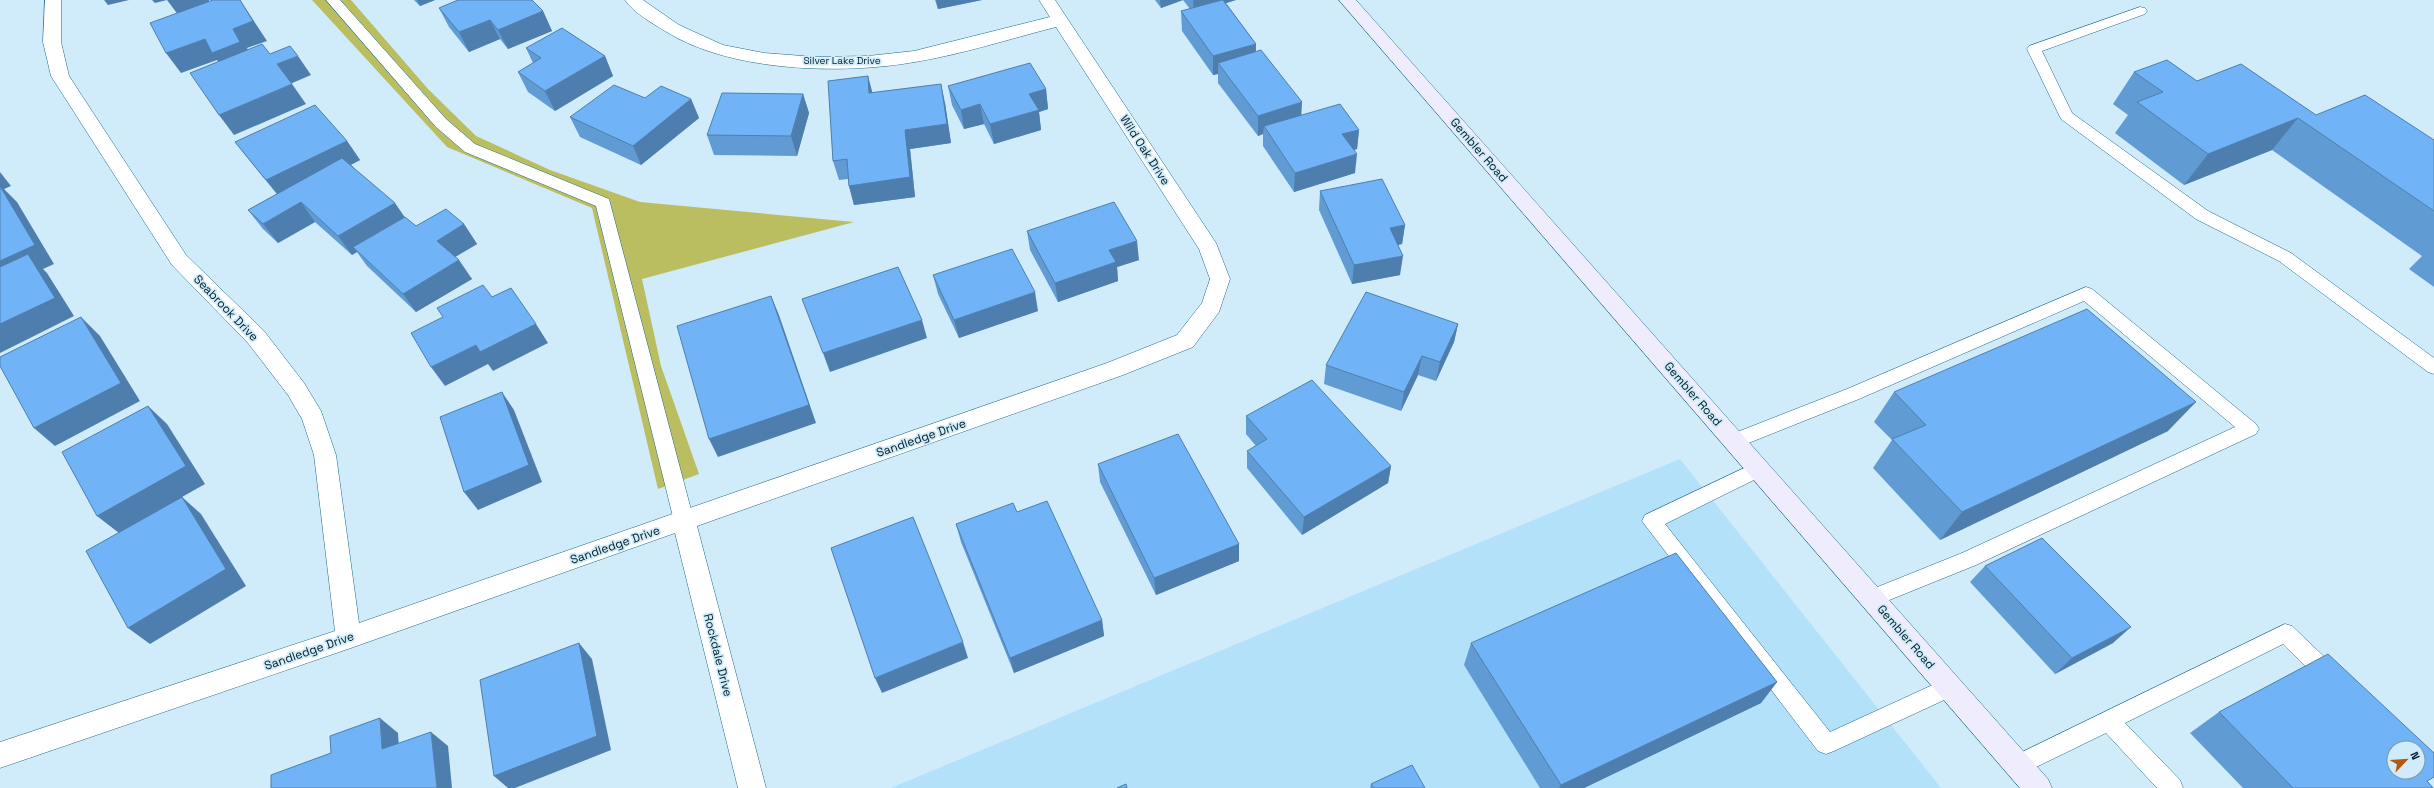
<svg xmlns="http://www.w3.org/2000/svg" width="2434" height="788" font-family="'Space Grotesk',sans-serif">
	<rect width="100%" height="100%" fill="#d0ebf9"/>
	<!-- built -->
	<polygon fill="#b3e1f9" points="1680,459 1941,788 891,788"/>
	<!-- green -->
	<polygon fill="#bbbd61" points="312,0 351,0 428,89 476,136 550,170 640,202 854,222 642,279 661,366 699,474 658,489 592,208 447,147"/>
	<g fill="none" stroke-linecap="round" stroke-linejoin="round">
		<!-- lane casing -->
		<g stroke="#1e6a89" stroke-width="1">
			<g id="lane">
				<polygon points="326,0 340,0 446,119 475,144 609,199 694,521 691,527 684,529 677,527 674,521 596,206 465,152 436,127"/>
				<polygon points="2140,7 2145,8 2147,11 2145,14 2042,51 2072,113 2208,211 2291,253 2434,358 2434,374 2428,372 2279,261 2196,219 2061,119 2027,49 2029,46"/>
				<polygon points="2086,287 2092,289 2256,424 2259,429 2256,434 1976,565 1872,607 1865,604 1862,598 1865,592 1962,553 2235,427 2084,301 1859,399 1741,446 1734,448 1727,446 1725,441 1727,436 1847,389"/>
				<polygon points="1759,461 1766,464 1768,469 1766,474 1665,524 1830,732 1950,677 1957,680 1961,687 1957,694 1834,751 1826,754 1818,751 1642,521 1645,515"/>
				<polygon points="2285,624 2292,626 2340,672 2344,679 2340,686 2333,689 2326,686 2283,644 2125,723 2180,780 2183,788 2157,788 2106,733 2026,772 2018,776 2010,772 2007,765 2010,758"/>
			</g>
		</g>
		<!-- street casing -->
		<g stroke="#1e6a89" stroke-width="1">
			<path id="street" d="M45,0H61V42L69,76L186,255L264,331L304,383L321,411L336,455L359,623L1107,363L1177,335L1202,303L1210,279L1199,249L1056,27C1009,39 963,54 915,62C842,75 729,72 665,31C652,23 634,13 625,0H643L679,25L723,45L764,53L816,57L868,56L914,51L1050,17L1039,0H1055L1216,243L1230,279L1219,312L1193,347L1123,375L697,526L766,788H738L675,533L348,649L0,768V742L335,631L314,455L302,419L288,395L248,343L172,265L51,76L43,42Z"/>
		</g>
		<!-- secondary casing -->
		<g stroke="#1e6a89" stroke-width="1">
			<polygon id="secondary" points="1339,0 1356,0 2048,779 2052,788 2020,788"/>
		</g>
		<!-- lane -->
		<use href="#lane" fill="#fff" fill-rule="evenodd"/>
		<!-- street -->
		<use href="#street" fill="#fff" fill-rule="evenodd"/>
		<!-- secondary -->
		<use href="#secondary" fill="#eeecfd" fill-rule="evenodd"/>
	</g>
	<!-- wall -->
	<g fill="#609bd4">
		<polygon points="414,0 435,0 420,6"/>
		<polygon points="935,0 982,0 938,9"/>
		<polygon points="1155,0 1236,0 1226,3 1256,44 1256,52 1301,115 1359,130 1357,149 1354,150 1355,173 1294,192 1263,146 1263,134 1258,136 1218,83 1218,74 1213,75 1182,31 1181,11 1190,9 1183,0 1161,8"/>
		<polygon points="439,8 543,11 552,31 508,49 500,39 469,52 449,27"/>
		<polygon points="526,48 605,56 613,76 555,111 528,92 518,72 533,63"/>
		<polygon points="2134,72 2197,81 2316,115 2434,140 2434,287 2409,269 2422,256 2272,150 2184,185 2115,133 2128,115 2113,104"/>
		<polygon points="868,76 872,93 945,103 951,143 910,149 915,197 854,205 849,186 848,179 839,180 833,161"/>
		<polygon points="948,86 1046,89 1048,109 1039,112 1041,130 994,144 984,124 964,129 952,105"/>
		<polygon points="803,94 809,113 797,156 714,155 707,135"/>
		<polygon points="691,99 699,118 641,165 580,137 570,117"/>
		<polygon points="347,141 360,160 351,165 404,218 416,226 464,224 477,244 455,257 472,279 416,312 367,266 357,252 352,255 315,222 278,243 263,229 248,210 277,194 250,161 235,142"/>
		<polygon points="1320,191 1405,225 1402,244 1398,245 1400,275 1352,284 1319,210"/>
		<polygon points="1027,231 1139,260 1117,267 1118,281 1058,302 1030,250"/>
		<polygon points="933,275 1038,311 959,338 938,294"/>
		<polygon points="1458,324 1454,342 1436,381 1418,375 1401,411 1324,384 1326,365"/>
		<polygon points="1894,392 2168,431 1940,540 1873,468 1892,440 1874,422"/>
		<polygon points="1246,416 1391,466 1388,483 1302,535 1247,468 1247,451 1256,446 1246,434"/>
		<polygon points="1098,464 1239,544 1239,561 1156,595 1100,482"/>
		<polygon points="1017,512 1102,620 1104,636 1014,673 961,542 956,524"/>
		<polygon points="1985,566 2113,643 2055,674 1970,582"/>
		<polygon points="1471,643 1777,682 1761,703 1584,788 1540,788 1464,665"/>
		<polygon points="2219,712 2427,781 2433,788 2243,788 2190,733"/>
		<polygon points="1371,784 1425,788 1370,788"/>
	</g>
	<!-- shaded-wall -->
	<g fill="#4e7ead">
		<polygon points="104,0 129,0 108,5"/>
		<polygon points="152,0 209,0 209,9 179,16 167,0 155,3"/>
		<polygon points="240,0 248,12 267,41 247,48 254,62 226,72 217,60 181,73 166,53 233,29"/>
		<polygon points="417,0 435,0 420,6"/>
		<polygon points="936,0 982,0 938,9"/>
		<polygon points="1160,0 1183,0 1161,8"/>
		<polygon points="1193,0 1236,0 1194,13"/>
		<polygon points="543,11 552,31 508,49 498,30"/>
		<polygon points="490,20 500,39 469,52 459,32"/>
		<polygon points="1256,44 1255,63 1218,63 1218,74 1213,75 1213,56"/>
		<polygon points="298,56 311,75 290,84 277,64"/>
		<polygon points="605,56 613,76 555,111 545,91"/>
		<polygon points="868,76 873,95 869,93"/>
		<polygon points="292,84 306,104 234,135 219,115"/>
		<polygon points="941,84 945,103 951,143 910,149 915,197 854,205 849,186 905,130"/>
		<polygon points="1046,89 1048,109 1039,112 1041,130 994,144 990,124 1029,94"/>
		<polygon points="803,94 809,113 797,156 791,136"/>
		<polygon points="691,99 699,118 641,165 633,146"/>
		<polygon points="1302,102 1301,122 1264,126 1263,134 1258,136 1258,116"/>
		<polygon points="980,104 984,124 964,129 961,110"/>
		<polygon points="2298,118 2272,150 2184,185 2208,154"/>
		<polygon points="1359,130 1357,149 1340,154 1342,134"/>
		<polygon points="347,141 360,160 281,199 266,180"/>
		<polygon points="1357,154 1355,173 1294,192 1295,173"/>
		<polygon points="0,172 11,186 4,189 17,202 54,264 43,269 47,273 74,316 0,353"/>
		<polygon points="301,202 315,222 278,243 263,224"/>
		<polygon points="395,203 408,222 353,247 357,252 352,255 338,236"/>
		<polygon points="464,224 477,244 450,260 437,241"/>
		<polygon points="1405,225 1402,244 1387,247 1390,228"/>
		<polygon points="1137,241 1139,260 1117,267 1118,281 1058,302 1055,283 1109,250"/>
		<polygon points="1403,256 1400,275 1352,284 1354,265"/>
		<polygon points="459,260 472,279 416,312 403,294"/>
		<polygon points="1035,292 1038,311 959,338 954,320"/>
		<polygon points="771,296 779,315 816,423 718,457 709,439"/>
		<polygon points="81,317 100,336 140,401 55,446 34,428"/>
		<polygon points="922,320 927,338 830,372 823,353"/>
		<polygon points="536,324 548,343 493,371 488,364 445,386 431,367 476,345"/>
		<polygon points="1458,324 1454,342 1436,381 1440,362"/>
		<polygon points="1422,356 1418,375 1401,411 1404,392"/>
		<polygon points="502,392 514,410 542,482 478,510 464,492"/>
		<polygon points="2196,402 2168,431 1940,540 1962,512"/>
		<polygon points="148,406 167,424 205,484 182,497 201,514 246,586 150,644 128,628 119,533 97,516"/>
		<polygon points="1391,466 1388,483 1302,535 1304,517"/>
		<polygon points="1239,544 1239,561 1156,595 1154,578"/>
		<polygon points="1102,620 1104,636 1014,673 1010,658"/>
		<polygon points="2131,627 2113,643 2055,674 2072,658"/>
		<polygon points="963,642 968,658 882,693 875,678"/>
		<polygon points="579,643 592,659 611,750 515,788 508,788 494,776"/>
		<polygon points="1777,682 1761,703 1584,788 1559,788 1561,785"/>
		<polygon points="380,718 398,733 400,764 382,749"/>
		<polygon points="431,732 448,746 452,788 437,788"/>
	</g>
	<!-- building -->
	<g fill="#70b4f7" stroke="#4e7ead" fill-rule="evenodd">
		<polygon points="213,0 240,0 253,21 233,29 240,42 212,53 205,39 166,53 150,23"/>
		<polygon points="458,0 532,0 543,11 498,30 490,20 459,32 439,8"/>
		<polygon points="1222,0 1223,0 1256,44 1213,56 1181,11"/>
		<polygon points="562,28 605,56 545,91 518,72 541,58 526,48"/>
		<polygon points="262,44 270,54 290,46 298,56 277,64 292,84 219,115 190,73"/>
		<polygon points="1261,50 1302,102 1258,116 1218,63"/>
		<polygon points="2167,60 2197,81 2241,64 2316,115 2365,95 2434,140 2434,211 2298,118 2208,154 2137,102 2163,92 2134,72"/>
		<polygon points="1030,63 1046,89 1029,94 1039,110 990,124 980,104 961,110 948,86"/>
		<polygon points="868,76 869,93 941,84 947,124 905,130 910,177 849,186 847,159 833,161 828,81"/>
		<polygon points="614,85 645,98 661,86 691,99 633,146 570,117"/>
		<polygon points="722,93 803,94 791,136 707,135"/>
		<polygon points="1340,104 1359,130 1342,134 1357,154 1295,173 1264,126"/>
		<polygon points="315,105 347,141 266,180 235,142"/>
		<polygon points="342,158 395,203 338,236 301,202 263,224 248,210"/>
		<polygon points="1382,179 1405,225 1390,228 1403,256 1354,265 1320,191"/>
		<polygon points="0,186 35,245 0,261"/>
		<polygon points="1114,202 1137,241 1109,250 1116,262 1055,283 1027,231"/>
		<polygon points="446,209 464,224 437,241 459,260 403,294 353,247 405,217 416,226"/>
		<polygon points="1012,249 1035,292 954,320 933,275"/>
		<polygon points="28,254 55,298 0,324 0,267"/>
		<polygon points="898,267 922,320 823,353 802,299"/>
		<polygon points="483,285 492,297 511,288 536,324 480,352 476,345 431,367 411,333 443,317 437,308"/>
		<polygon points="1366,292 1458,324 1440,362 1422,356 1404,392 1326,365"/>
		<polygon points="771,296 809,405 709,439 677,326"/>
		<polygon points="2087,309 2196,402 1962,512 1892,439 1926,425 1894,392"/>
		<polygon points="81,317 121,383 34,428 0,366 0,357"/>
		<polygon points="1312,380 1391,466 1304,517 1247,451 1267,439 1246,416"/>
		<polygon points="502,392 529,465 464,492 440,417"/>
		<polygon points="148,406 186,466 97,516 62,452"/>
		<polygon points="1178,434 1239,544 1154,578 1098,464"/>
		<polygon points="182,497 226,569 128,628 86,551"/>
		<polygon points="1047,501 1102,620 1010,658 956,524 1013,503 1017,512"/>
		<polygon points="913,517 963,642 875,678 831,548"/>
		<polygon points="2042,538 2131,627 2072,658 1985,566"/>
		<polygon points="1676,553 1777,682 1561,785 1471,643"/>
		<polygon points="579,643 597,736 494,776 480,680"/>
		<path d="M2328,654L2434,753V777L2427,781L2433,788H2293L2219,712ZM2394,748H2418V772H2394Z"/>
		<polygon points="380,718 382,749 431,732 437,788 271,788 271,775 331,753 330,736"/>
		<polygon points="1412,765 1425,788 1374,788 1371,784"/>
		<polygon points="1126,784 1127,788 1117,788"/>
	</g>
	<g text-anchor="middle" stroke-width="3.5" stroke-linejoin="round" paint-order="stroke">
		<!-- far-street labels -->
		<g font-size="10" fill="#001d29" stroke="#d0ebf9">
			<text x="842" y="64">Silver Lake Drive</text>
		</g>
		<!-- street labels -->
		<g font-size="12" fill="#001d29" stroke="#d0ebf9">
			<text transform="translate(1145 150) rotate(57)" y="4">Wild Oak Drive</text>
			<text transform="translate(1479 150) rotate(49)" y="4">Gembler Road</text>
			<text transform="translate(226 308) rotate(46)" y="4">Seabrook Drive</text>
			<text transform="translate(1693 394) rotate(49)" y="4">Gembler Road</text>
			<text transform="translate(921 438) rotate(-19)" y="4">Sandledge Drive</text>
			<text transform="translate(615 545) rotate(-19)" y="4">Sandledge Drive</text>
			<text transform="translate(1906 637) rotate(49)" y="4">Gembler Road</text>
			<text transform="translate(309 651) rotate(-19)" y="4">Sandledge Drive</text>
			<text transform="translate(718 655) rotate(76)" y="4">Rockdale Drive</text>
		</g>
	</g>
	<!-- north arrow -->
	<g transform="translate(2406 760) rotate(65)"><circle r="19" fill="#d0ebf9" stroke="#7d99a6"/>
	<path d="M0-3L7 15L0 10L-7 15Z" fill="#b75710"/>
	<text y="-6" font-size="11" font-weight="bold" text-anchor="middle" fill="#001d29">N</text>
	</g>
</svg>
